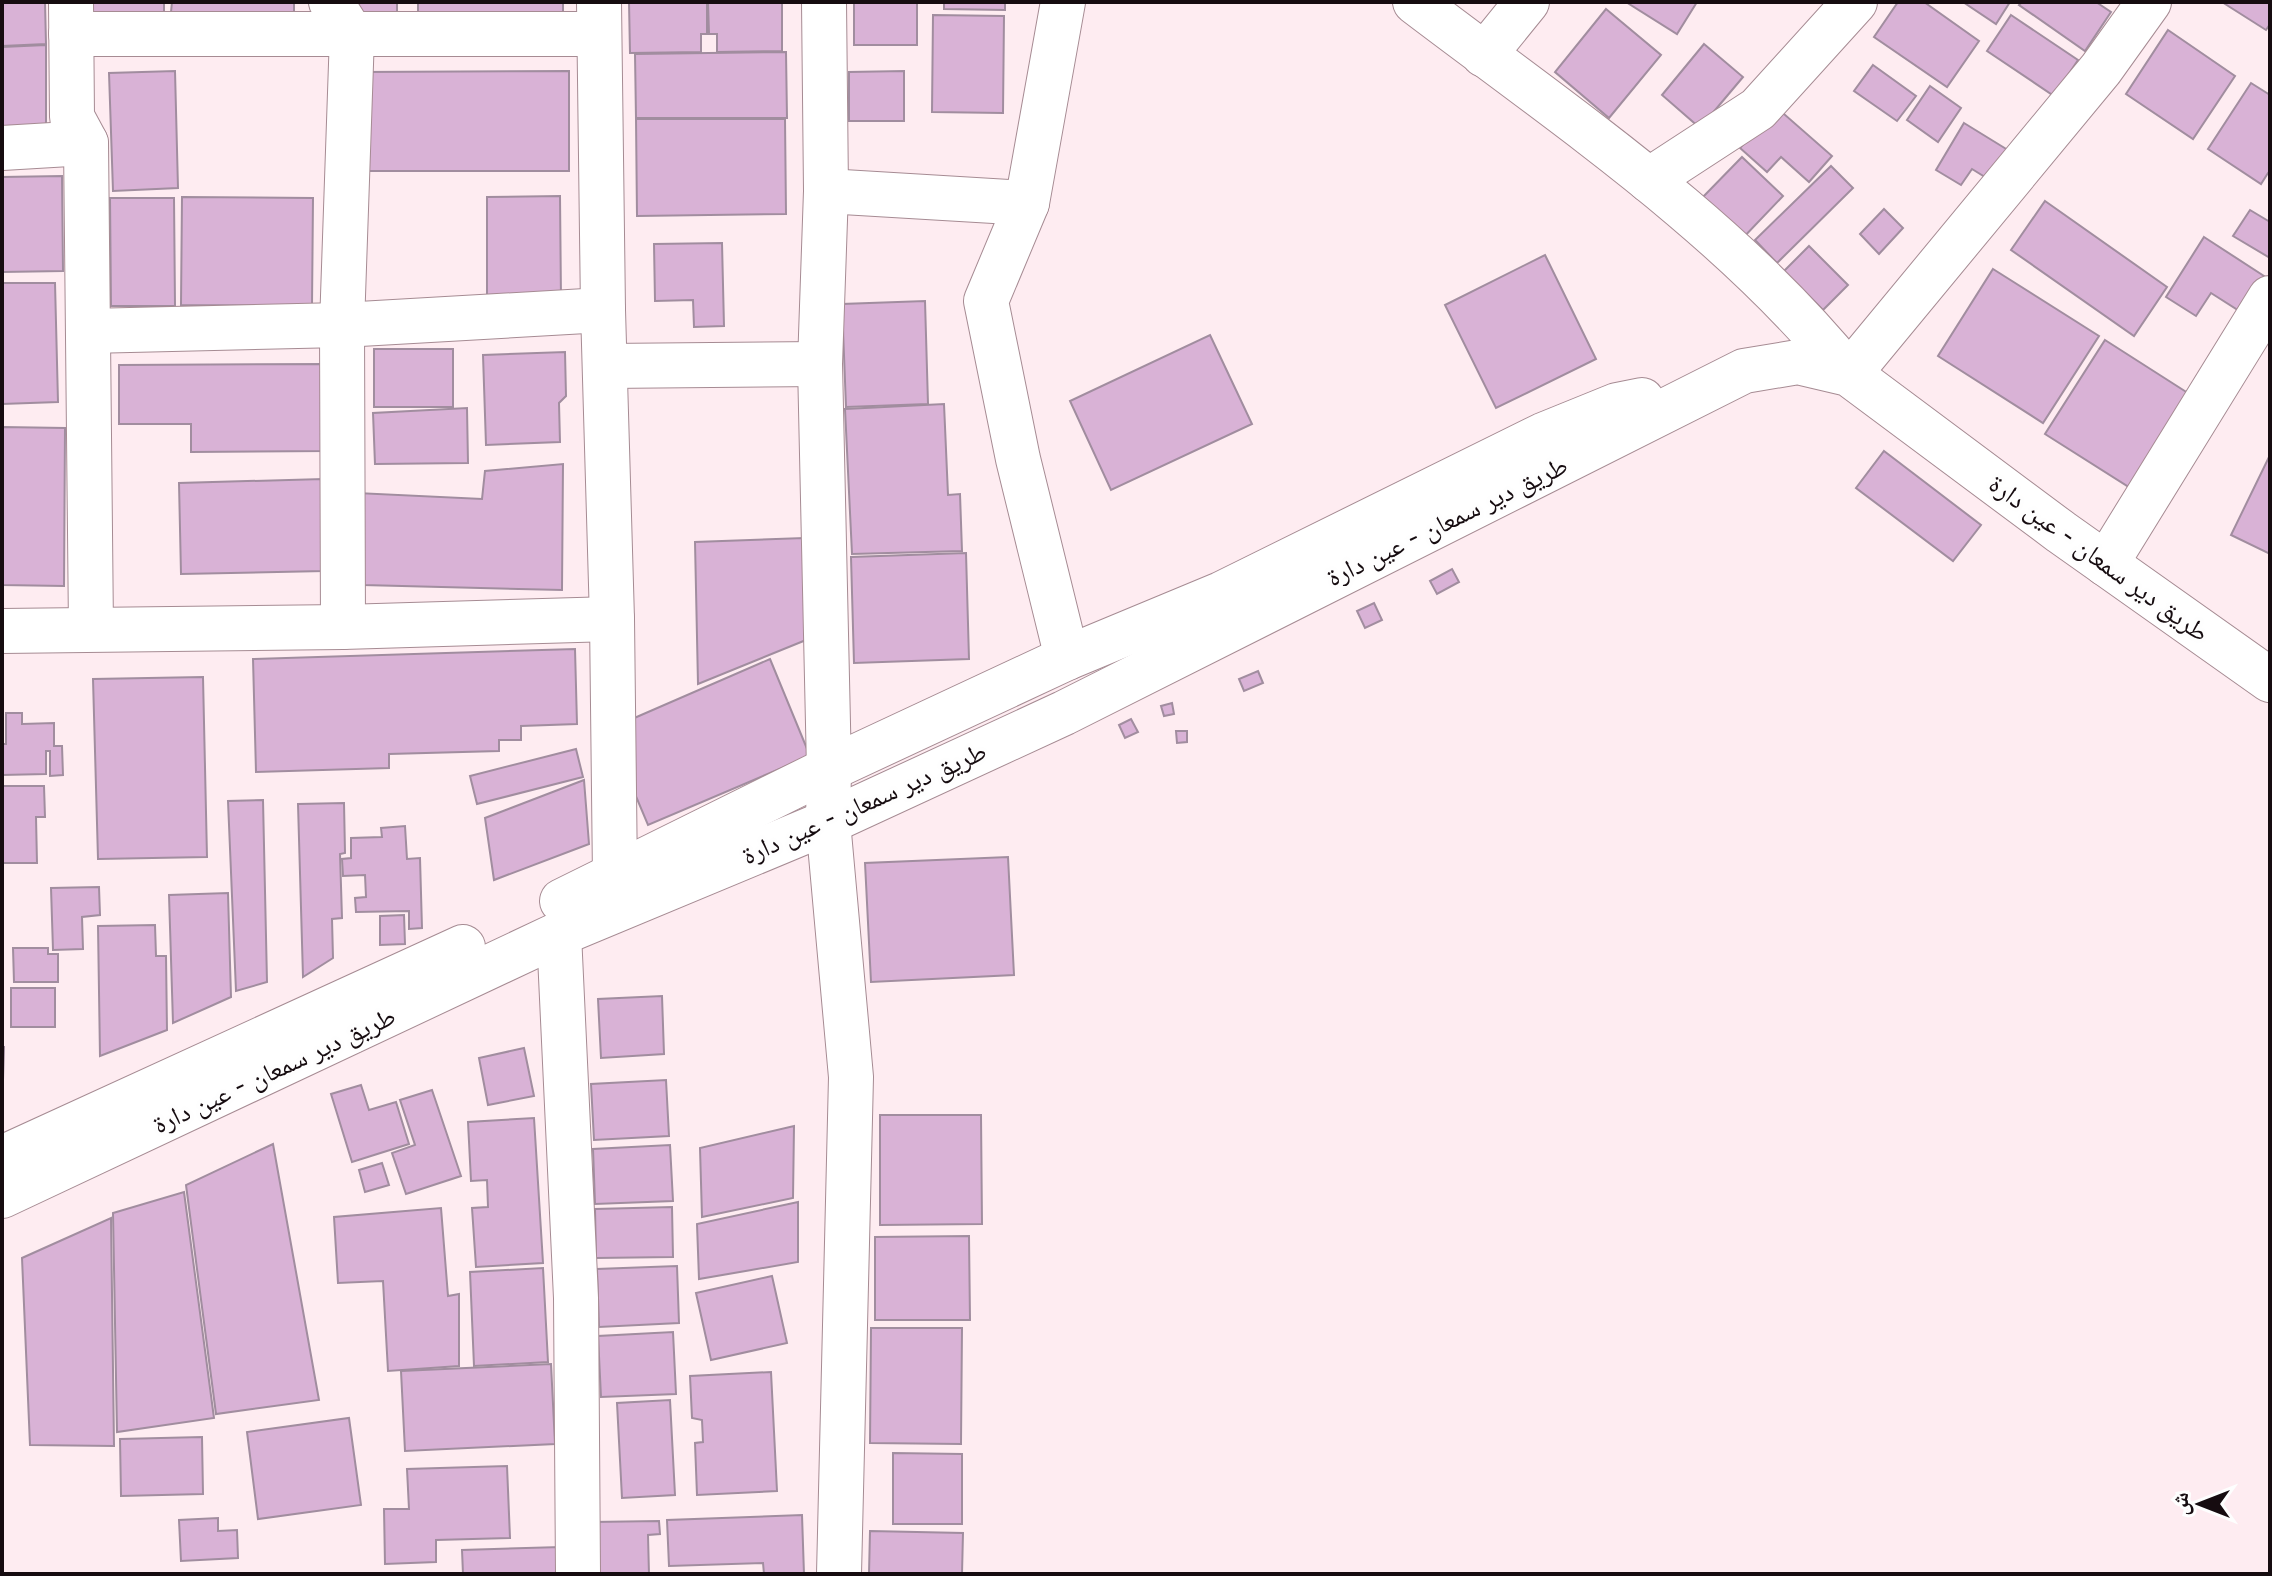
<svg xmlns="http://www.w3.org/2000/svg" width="2272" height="1576" font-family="'Fira Sans','Noto Naskh Arabic',sans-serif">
	<rect width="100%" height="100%" fill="#feecf1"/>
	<!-- building -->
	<g fill="#d9b2d6" stroke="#a18d9f" stroke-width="2">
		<polygon points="2,2 45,2 46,44 2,46"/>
		<polygon points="93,2 164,2 164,14 93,15"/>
		<polygon points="172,2 294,2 294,13 171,12"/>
		<polygon points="345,2 397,2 397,18 345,19"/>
		<polygon points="418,2 563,2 563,13 418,15"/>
		<polygon points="629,2 707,2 707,34 701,34 701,52 630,53"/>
		<polygon points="708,2 782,2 782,51 717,52 717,34 709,34"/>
		<rect x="854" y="2" width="63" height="43"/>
		<polygon points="944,2 1005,2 1005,10 944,9"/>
		<polygon points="1626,2 1697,2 1677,34"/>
		<polygon points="1898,2 1924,2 1979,41 1947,87 1874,37"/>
		<polygon points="1963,2 2010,2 1996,24"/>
		<polygon points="2022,2 2096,2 2111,12 2085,51 2019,5"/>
		<polygon points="2222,2 2270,2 2270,24 2266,30"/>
		<polygon points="1606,9 1661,55 1609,118 1555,72"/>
		<polygon points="933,15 1004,16 1003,113 932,112"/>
		<polygon points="2011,15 2078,60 2054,96 1987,51"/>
		<polygon points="2168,30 2235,76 2193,139 2126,94"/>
		<polygon points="1704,44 1743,77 1700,128 1662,95"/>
		<polygon points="46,45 46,128 2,128 2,47"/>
		<polygon points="786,52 787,118 636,118 635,54"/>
		<polygon points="1873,65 1916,96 1897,121 1854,91"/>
		<polygon points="175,71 178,188 113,191 109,73"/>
		<polygon points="569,71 569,171 361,171 361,72"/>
		<polygon points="904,71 904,121 849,121 849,72"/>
		<polygon points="2251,83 2270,95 2270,174 2268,173 2261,184 2208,149"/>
		<polygon points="1930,86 1961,108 1938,142 1907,120"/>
		<polygon points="1776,107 1832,156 1809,182 1781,157 1767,172 1740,148"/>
		<polygon points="636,119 785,119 786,214 637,216"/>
		<polygon points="1964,123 2016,155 1998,185 1972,169 1961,185 1936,170"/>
		<polygon points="1742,157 1783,196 1740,241 1699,201"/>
		<polygon points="1831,166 1853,188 1777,263 1755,240"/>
		<polygon points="62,176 63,271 2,272 2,177"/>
		<polygon points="560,196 561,300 487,301 487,197"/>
		<polygon points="182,197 313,198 312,306 181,305"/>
		<polygon points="110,198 174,198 175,306 111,306"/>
		<polygon points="2045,201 2167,287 2134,336 2011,250"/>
		<polygon points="1884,209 1903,228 1879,254 1860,234"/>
		<polygon points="2250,210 2270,222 2270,258 2233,236"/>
		<polygon points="2204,237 2264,276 2241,312 2211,293 2196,316 2166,297"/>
		<polygon points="722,243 724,326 694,327 693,300 655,301 654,244"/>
		<polygon points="1809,246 1848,285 1823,310 1784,271"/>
		<polygon points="1545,255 1596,359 1496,408 1445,305"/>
		<polygon points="1993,269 2099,336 2043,423 1938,356"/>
		<polygon points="2,283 55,283 58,402 2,404"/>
		<polygon points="925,301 928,404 846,407 842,304"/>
		<polygon points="1210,335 1252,424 1111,490 1070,401"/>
		<polygon points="2105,340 2191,395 2132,489 2045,434"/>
		<rect x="374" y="349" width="79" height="58"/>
		<polygon points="565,352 566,396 559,403 560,442 486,445 483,355"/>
		<polygon points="327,364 327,451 191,452 191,424 119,424 119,365"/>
		<polygon points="944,404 948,495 960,494 962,551 852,554 845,409"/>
		<polygon points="467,408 468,463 375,464 373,413"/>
		<polygon points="2,427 65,428 64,586 2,585"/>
		<polygon points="1884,451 1981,525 1953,561 1856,488"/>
		<polygon points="2270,455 2270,554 2231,535"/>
		<polygon points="563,464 562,590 363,585 357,493 482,499 485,471"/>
		<polygon points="323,479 324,571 181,574 179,483"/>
		<polygon points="804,538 806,640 698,684 695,542"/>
		<polygon points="966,553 969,659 854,663 851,557"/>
		<polygon points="1452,569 1459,582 1437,594 1430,581"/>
		<polygon points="1374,603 1382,620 1365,628 1357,611"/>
		<polygon points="575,649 577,724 521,726 521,740 499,740 499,751 389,754 389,768 256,772 253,659"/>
		<polygon points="770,659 810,756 648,825 627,775 632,719"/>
		<polygon points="1258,671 1263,683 1244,691 1239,679"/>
		<polygon points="203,677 207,857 98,859 93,679"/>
		<polygon points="1172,703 1174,714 1164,716 1161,706"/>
		<polygon points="6,713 22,713 22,724 54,723 54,746 62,746 63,775 50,776 50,751 46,751 46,774 2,775 2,744 6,744"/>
		<polygon points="1131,719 1138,732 1125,738 1119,725"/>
		<polygon points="1176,731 1187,731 1187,742 1177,743"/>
		<polygon points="576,749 583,777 477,804 470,776"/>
		<polygon points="584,780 589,844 494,880 485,818"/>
		<polygon points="2,786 44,786 45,817 36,817 37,863 2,863"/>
		<polygon points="263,800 267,982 236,991 228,801"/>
		<polygon points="344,803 345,853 340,854 342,918 332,919 333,958 303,977 298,804"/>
		<polygon points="405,826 407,859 420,858 422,928 409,929 409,911 356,912 355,898 366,897 365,875 343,876 342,859 351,858 351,838 382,837 381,828"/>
		<polygon points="1008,857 1014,975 871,982 865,863"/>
		<polygon points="99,887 100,915 82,917 83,949 53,950 51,888"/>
		<polygon points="228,893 231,997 173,1023 169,895"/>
		<polygon points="404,915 405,944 380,945 380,916"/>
		<polygon points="155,925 156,956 166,956 167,1030 100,1056 98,926"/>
		<polygon points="13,948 48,948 48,954 58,954 58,982 14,982"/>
		<rect x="11" y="988" width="44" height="39"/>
		<polygon points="662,996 664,1054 601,1058 598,999"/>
		<polygon points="2,1047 4,1047 2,1113"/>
		<polygon points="524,1048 534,1096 488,1105 479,1058"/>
		<polygon points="666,1080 669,1136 594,1140 591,1084"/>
		<polygon points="361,1085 369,1110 396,1102 409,1144 352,1162 331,1094"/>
		<polygon points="432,1090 461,1176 406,1194 392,1153 415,1145 400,1100"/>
		<polygon points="880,1115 981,1115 982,1224 880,1225"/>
		<polygon points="534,1118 543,1263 476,1267 472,1208 488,1207 487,1180 471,1181 468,1122"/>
		<polygon points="794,1126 793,1198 702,1217 700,1148"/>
		<polygon points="273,1144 319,1400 216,1414 186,1185"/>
		<polygon points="670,1145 673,1201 595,1204 593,1149"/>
		<polygon points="382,1163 389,1185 365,1192 359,1170"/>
		<polygon points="184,1192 214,1418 117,1432 113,1213"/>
		<polygon points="798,1202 798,1262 699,1279 697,1224"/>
		<polygon points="672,1207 673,1257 596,1258 595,1209"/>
		<polygon points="441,1208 448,1296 459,1294 459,1366 388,1371 383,1281 338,1283 334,1217"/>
		<polygon points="111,1218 114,1446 30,1445 22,1258"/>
		<polygon points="969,1236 970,1320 875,1320 875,1237"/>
		<polygon points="677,1266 679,1323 599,1327 597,1269"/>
		<polygon points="543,1268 548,1362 474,1366 470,1272"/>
		<polygon points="772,1276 787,1343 711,1360 696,1293"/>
		<polygon points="871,1328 962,1328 961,1444 870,1443"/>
		<polygon points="673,1332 676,1394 601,1397 598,1336"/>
		<polygon points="551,1364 555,1444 405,1451 401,1371"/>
		<polygon points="771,1372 777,1491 697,1495 695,1443 703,1442 702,1420 692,1418 690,1376"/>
		<polygon points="670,1400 675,1495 622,1498 617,1403"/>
		<polygon points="349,1418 361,1505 258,1519 247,1432"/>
		<polygon points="202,1437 203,1494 121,1496 120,1439"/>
		<polygon points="893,1453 962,1454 962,1524 893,1524"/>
		<polygon points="507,1466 510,1538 436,1540 436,1562 385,1564 384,1509 409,1509 407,1469"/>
		<polygon points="802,1515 804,1574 764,1574 763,1563 669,1566 667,1520"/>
		<polygon points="218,1518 218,1531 237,1530 238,1558 181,1561 179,1520"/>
		<polygon points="659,1521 660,1534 648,1535 649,1574 593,1574 592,1522"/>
		<polygon points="870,1531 963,1533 962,1574 869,1574"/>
		<polygon points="561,1547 562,1574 463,1574 462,1550"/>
	</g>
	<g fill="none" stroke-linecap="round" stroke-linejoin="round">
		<!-- minor casing -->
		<g stroke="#a68b93" stroke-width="46">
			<g id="minor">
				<polyline points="71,2 72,117 86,143 91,629"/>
				<polyline points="331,2 352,35 342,325 343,627"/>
				<polyline points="599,2 603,310 612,619 615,877"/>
				<polyline points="824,2 826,191 820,364 829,769 828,822 851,1077 839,1574"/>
				<path d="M1415,2C1566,117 1729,226 1849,374L2101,69L2149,2"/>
				<polyline points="71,34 599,34"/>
				<polyline points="1484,55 1527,2"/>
				<polyline points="2,148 86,143"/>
				<polyline points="1649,180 1758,109 1855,2"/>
				<polyline points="826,191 1027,203 1063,2"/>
				<polyline points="1027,203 986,301 1018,459 1067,658"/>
				<polyline points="88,331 342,325 603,310"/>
				<polyline points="606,366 820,364"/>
				<polyline points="2106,564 2270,298"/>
				<polyline points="2,631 343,627 612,619"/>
				<polyline points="559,934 576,1298 578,1574"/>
			</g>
		</g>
		<!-- major casing -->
		<g stroke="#a68b93" stroke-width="46">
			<g id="major">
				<polyline points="562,901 829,769 1067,658 1221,594 1543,435 1617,405 1642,400"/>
				<polyline points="2,1158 463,947"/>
				<polyline points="2,1196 559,934 828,822 1064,713 1744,371 1798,362 1849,374 2061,532 2270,680"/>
			</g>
		</g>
		<!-- minor -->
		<use href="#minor" stroke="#fff" stroke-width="44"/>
		<!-- major -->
		<use href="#major" stroke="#fff" stroke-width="44"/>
	</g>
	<g text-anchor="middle" stroke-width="8" stroke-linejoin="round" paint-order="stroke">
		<!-- street labels -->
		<g font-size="26" fill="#160c10" stroke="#fefefe">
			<text transform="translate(1447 521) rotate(-26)" y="9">طريق دير سمعان - عين دارة</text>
			<text transform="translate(2099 558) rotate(36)" y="9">طريق دير سمعان - عين دارة</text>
			<text transform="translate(864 803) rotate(-24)" y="9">طريق دير سمعان - عين دارة</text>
			<text transform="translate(274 1070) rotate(-25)" y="9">طريق دير سمعان - عين دارة</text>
		</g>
	</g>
	<!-- border -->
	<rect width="2272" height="1576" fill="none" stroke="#160c10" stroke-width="8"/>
	<!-- north arrow -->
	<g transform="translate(2200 1504) rotate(270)" stroke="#fefefe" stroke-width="6" paint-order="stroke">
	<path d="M0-6L14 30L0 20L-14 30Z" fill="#160c10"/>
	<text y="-12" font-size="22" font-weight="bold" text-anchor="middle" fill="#160c10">ش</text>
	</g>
</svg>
